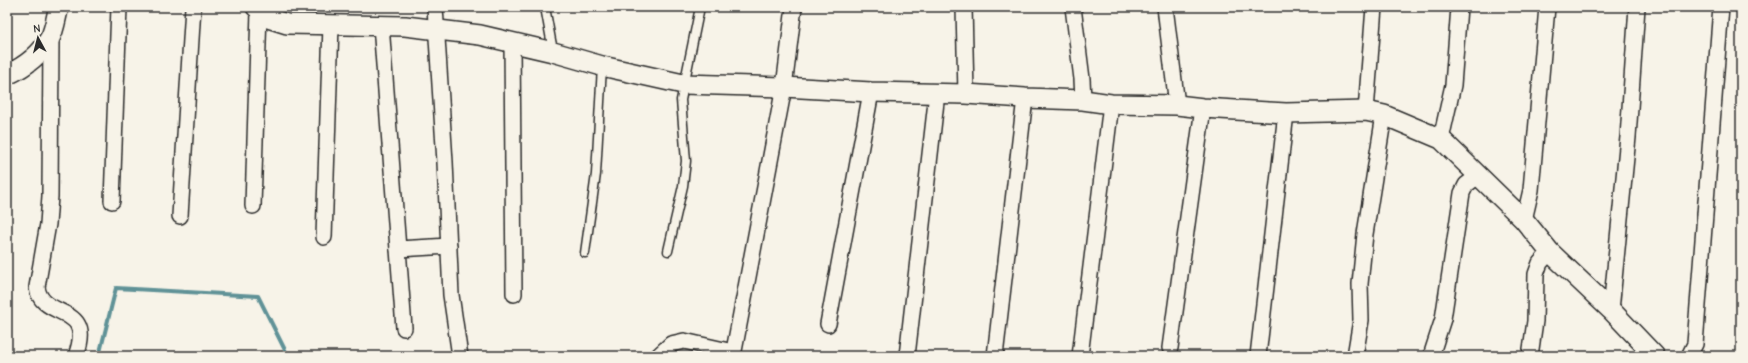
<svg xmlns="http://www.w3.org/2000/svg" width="1748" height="363" font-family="'Comic Neue',sans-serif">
	<rect width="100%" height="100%" fill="#f7f3e8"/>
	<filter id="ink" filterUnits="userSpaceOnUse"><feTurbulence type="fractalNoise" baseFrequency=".025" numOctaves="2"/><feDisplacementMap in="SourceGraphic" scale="8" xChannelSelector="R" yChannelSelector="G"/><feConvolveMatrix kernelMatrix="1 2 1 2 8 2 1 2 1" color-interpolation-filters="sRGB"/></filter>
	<g filter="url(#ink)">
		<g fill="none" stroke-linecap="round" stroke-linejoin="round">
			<!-- stream -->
			<polyline stroke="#619297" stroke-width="4" points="99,356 116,288 258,296 288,356"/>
			<!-- service casing -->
			<g stroke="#2b2b2b" stroke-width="11">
				<g id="service">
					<polyline points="545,7 553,51"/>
					<polyline points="668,251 683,186 686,161 681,100 700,7"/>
					<polyline points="585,253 596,174 602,66"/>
				</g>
			</g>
			<!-- minor casing -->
			<g stroke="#2b2b2b" stroke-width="18">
				<g id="minor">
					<polyline points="435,7 445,162 451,295 460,356"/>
					<polyline points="964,7 966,94"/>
					<polyline points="1073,7 1082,79 1083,100"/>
					<polyline points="1165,7 1177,105"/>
					<polyline points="381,25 404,328"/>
					<path d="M51,37L50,196L48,224L37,287C41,321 96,302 76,356"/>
					<polyline points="512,42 514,294"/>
					<polyline points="1366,111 1374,7"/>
					<polyline points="1441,139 1453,85 1459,7"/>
					<polyline points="112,201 119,7"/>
					<polyline points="253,206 259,11"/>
					<polyline points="180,216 193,7"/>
					<polyline points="1524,220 1531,190 1547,7"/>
					<polyline points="324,237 331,25"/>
					<polyline points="398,249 449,246"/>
					<polyline points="1611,310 1628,137 1637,7"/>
					<polyline points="828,324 871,92"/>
					<polyline points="1170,348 1203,108"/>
					<polyline points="658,356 671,344 684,341 733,352"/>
					<polyline points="733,356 784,87 794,7"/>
					<polyline points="907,356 937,93"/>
					<polyline points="995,356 1025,98"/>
					<polyline points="1080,356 1111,104"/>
					<polyline points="1258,356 1286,113"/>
					<polyline points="1355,356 1361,320 1360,284 1365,234 1384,115"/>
					<polyline points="1431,356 1443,319 1462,193 1466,185 1479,175"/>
					<polyline points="1530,356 1535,321 1536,274 1540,263 1550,252"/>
					<polyline points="1689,356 1695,344 1721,7"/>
				</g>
			</g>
			<!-- tertiary casing -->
			<g stroke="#2b2b2b" stroke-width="22">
				<g id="tertiary">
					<polyline points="256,7 268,18 287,24 405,26 480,35 553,52 602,66 683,84 784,87 871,92 966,94 1025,98 1083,100 1111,104 1177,105 1203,108 1286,113 1366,111 1384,115 1441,139 1524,220 1550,252 1611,310 1655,356"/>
					<path d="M7,75C24,67 41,54 50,38C55,29 56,16 59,7"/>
				</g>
			</g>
			<!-- service -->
			<use href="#service" stroke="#f7f3e8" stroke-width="8"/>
			<!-- minor -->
			<use href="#minor" stroke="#f7f3e8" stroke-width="15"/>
			<!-- tertiary -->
			<use href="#tertiary" stroke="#f7f3e8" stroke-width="19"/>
		</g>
	</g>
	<!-- margin -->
	<rect width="1748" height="363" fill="none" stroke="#f7f3e8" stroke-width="24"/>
	<rect x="12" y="12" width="1724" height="339" fill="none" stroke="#2b2b2b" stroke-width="1.5" filter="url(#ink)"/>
	<!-- north arrow -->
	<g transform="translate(38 38) rotate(353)" stroke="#f7f3e8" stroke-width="3" paint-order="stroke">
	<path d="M0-3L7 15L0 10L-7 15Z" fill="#2b2b2b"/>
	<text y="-6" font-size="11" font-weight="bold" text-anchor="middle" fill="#2b2b2b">N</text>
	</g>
</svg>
